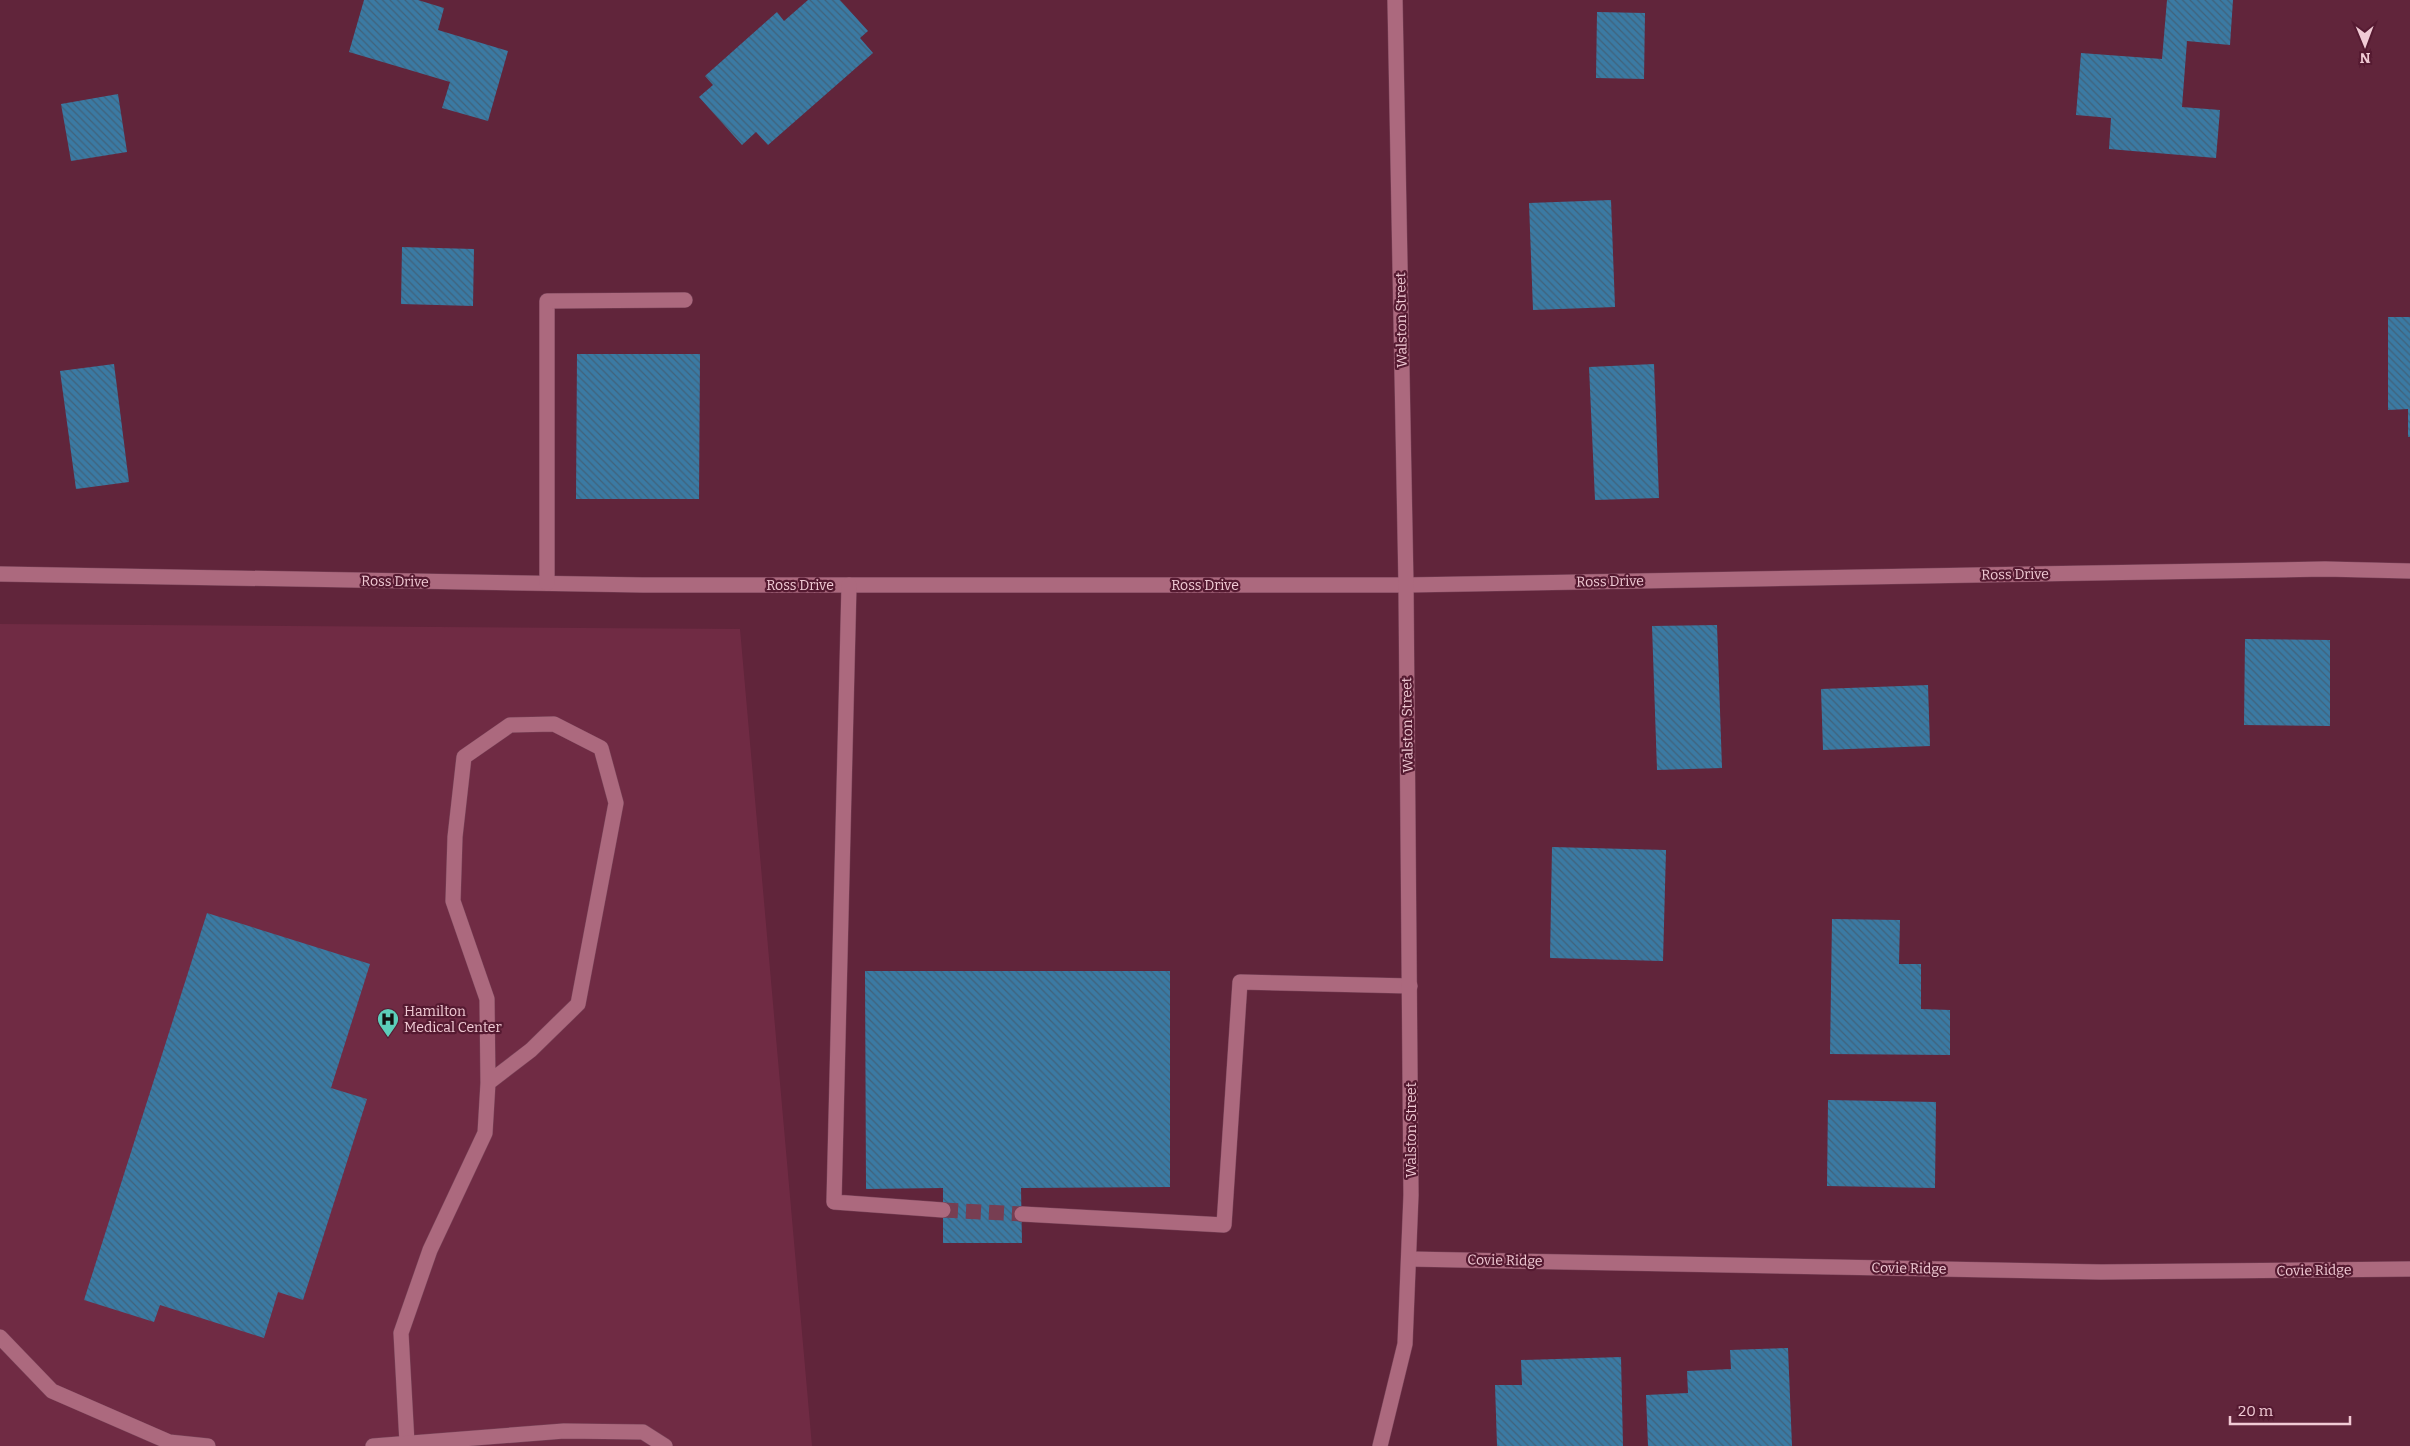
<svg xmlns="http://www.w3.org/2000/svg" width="2410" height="1446" font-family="Bitter,serif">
	<defs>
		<pattern id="building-back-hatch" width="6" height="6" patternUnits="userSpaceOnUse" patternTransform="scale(1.25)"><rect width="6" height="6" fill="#3b7aa3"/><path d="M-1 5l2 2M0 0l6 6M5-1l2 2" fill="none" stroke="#40627b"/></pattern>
	</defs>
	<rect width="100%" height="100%" fill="#61253b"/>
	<!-- built -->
	<polygon fill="#702b44" points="0,624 740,629 812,1446 0,1446"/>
	<!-- building -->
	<g fill="url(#building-back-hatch)">
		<polygon points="364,0 418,0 444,8 438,30 508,51 488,121 442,108 450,82 349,52"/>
		<polygon points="808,0 840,0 868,31 860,38 873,53 768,145 756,132 742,145 699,97 713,85 705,76 777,12 784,21"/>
		<polygon points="2167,0 2233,0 2230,45 2187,41 2182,107 2220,110 2216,158 2109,149 2111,118 2076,115 2081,53 2162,59"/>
		<polygon points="1597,12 1645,13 1644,79 1596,78"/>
		<polygon points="118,94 127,152 71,161 61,104"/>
		<polygon points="1611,200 1615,307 1533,310 1529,203"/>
		<polygon points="402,247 474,249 473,306 401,304"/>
		<polygon points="2388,317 2410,317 2410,437 2408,437 2408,409 2388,410"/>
		<polygon points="577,354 700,354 699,499 576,499"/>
		<polygon points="114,364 129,482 76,489 60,371"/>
		<polygon points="1654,364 1659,498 1595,500 1589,367"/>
		<polygon points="1717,625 1722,768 1657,770 1652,626"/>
		<polygon points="2245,639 2330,640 2330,726 2244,725"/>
		<polygon points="1928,685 1930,746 1823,750 1821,689"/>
		<polygon points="1552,847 1666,850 1663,961 1550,958"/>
		<polygon points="207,913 370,964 331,1088 367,1099 303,1300 278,1292 264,1338 160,1305 154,1322 84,1300"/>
		<polygon points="1832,919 1900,920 1899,964 1921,964 1921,1009 1950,1010 1950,1055 1830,1054"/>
		<polygon points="865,971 1170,971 1170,1187 1021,1188 1022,1243 943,1243 943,1188 866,1189"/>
		<polygon points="1828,1100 1936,1102 1935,1188 1827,1186"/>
		<polygon points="1788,1348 1792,1446 1648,1446 1646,1395 1688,1393 1687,1371 1731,1369 1730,1350"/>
		<polygon points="1621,1357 1623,1446 1497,1446 1495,1385 1522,1385 1521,1360"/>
	</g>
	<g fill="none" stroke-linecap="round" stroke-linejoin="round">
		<!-- minor-tunnel -->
		<polyline stroke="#773e52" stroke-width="15" stroke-dasharray="15 8" stroke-linecap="butt" points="943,1210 1022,1214"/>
		<!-- minor casing -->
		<g stroke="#784358" stroke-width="16">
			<g id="minor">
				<polyline points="0,574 643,585 1406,585 2325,569 2410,571"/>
				<polyline points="547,583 547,301 685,300"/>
				<polyline points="849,585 834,1202 943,1210"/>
				<polyline points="1022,1214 1224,1225 1240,982 1410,986"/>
				<polyline points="1409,1259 2101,1272 2410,1269"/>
				<polyline points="0,1337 52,1391 169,1442 208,1446"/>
				<polyline points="407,1443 401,1333 430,1250 485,1133 488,1083 487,999 453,901 455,837 464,757 510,725 554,724 601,748 616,803 578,1004 531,1050 488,1083"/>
				<polyline points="373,1446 564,1431 643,1432 665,1446"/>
				<polyline points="1380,1446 1405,1344 1411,1195 1406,585 1395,0"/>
			</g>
		</g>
		<!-- minor -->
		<use href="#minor" stroke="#ac697e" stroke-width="15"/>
	</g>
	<!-- icons -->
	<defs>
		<g id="hospital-pin" transform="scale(1.125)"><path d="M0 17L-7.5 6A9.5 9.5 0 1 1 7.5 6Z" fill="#5cceba" stroke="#551a31"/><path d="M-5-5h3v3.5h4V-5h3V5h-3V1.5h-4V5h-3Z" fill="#111"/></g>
	</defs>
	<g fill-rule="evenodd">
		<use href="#hospital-pin" x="388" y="1019"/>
	</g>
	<g text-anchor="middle" stroke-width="4.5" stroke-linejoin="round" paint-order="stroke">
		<!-- street labels -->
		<g font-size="14" fill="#f1cbd5" stroke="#551a31">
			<text transform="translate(1401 320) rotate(-91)" y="5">Walston Street</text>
			<text transform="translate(2015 574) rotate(-1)" y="5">Ross Drive</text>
			<text transform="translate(395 581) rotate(1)" y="5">Ross Drive</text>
			<text transform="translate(1610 581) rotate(-1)" y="5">Ross Drive</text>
			<text x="800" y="590">Ross Drive</text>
			<text x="1205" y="590">Ross Drive</text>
			<text transform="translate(1407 725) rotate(-91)" y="5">Walston Street</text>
			<text transform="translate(1411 1130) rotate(-90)" y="5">Walston Street</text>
			<text transform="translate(1505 1260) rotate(1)" y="5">Covie Ridge</text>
			<text transform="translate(1909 1268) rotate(1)" y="5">Covie Ridge</text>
			<text transform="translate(2314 1270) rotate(-1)" y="5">Covie Ridge</text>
		</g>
		<!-- poi labels -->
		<g font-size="14" fill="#f1cbd5" stroke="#551a31" text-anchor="start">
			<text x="404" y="1016">Hamilton<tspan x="404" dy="16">Medical Center</tspan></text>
		</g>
	</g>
	<!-- north arrow -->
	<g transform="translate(2365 45) rotate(179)" stroke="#551a31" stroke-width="4" paint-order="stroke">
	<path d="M0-4L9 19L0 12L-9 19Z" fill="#f1cbd5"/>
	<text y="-8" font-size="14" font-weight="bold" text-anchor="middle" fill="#f1cbd5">N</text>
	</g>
	<!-- scale -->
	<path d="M2230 1416v8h120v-8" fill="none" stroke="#f1cbd5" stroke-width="2.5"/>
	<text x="2238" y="1416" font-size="15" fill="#f1cbd5" stroke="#551a31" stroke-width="4" paint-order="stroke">20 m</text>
</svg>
